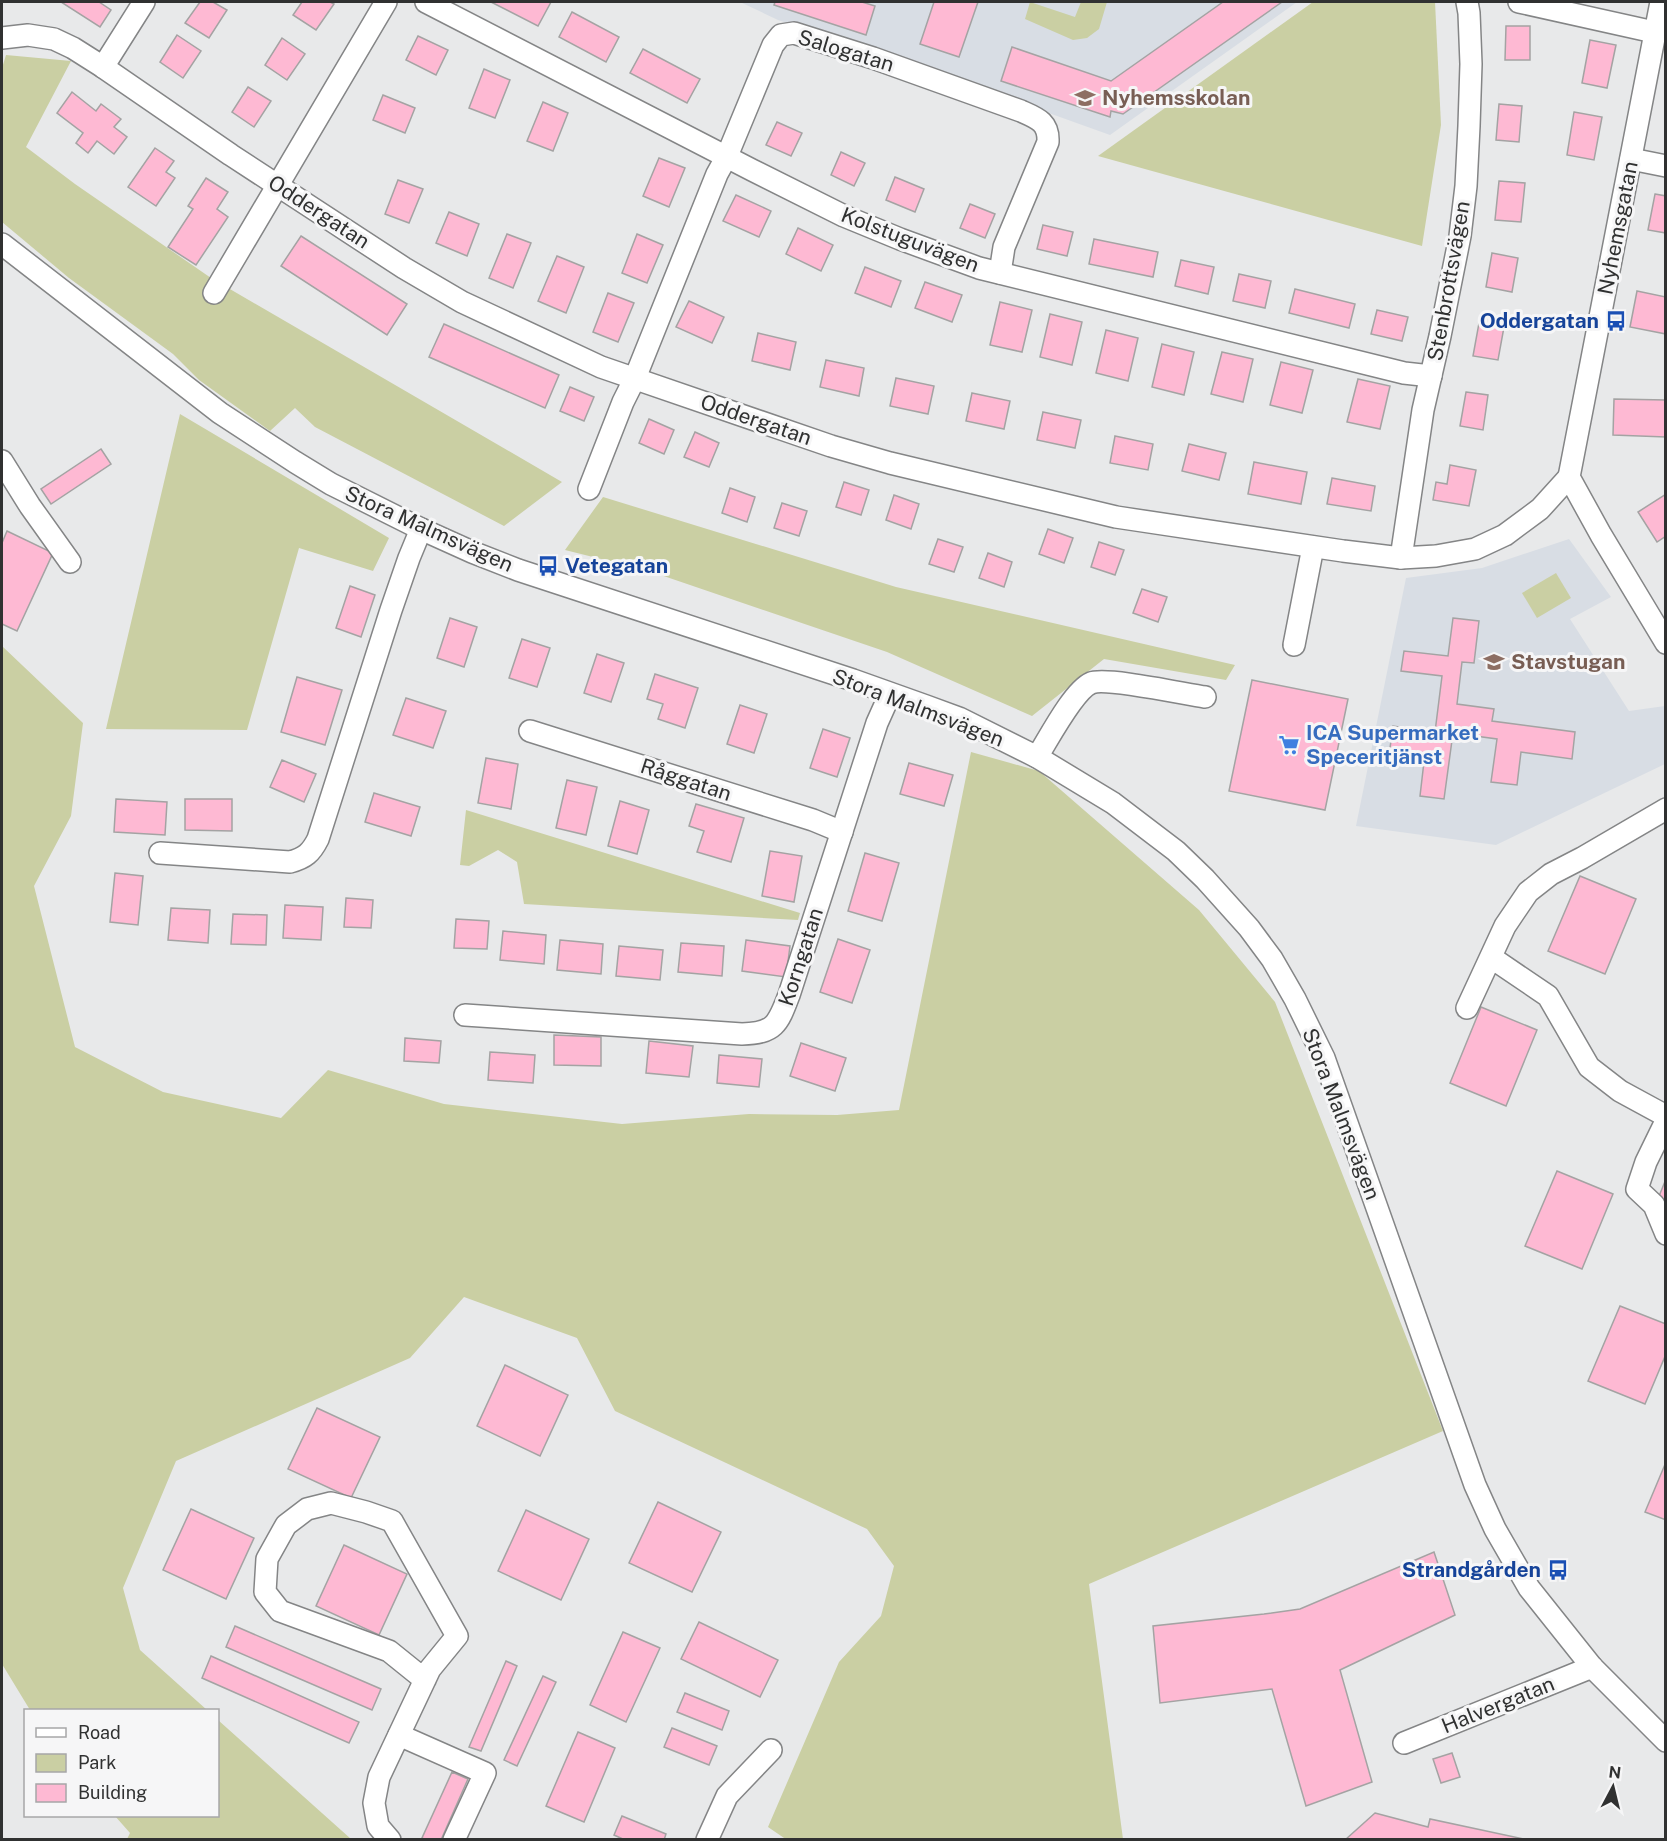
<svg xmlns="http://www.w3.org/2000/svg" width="1667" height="1841" font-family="'Public Sans',sans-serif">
	<rect width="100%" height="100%" fill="#e8e9ea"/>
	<!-- built -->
	<g fill="#d8dde4">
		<polygon points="740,2 1297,2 1110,135 907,62 778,20"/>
		<polygon points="1569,539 1611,597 1570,619 1629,711 1665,706 1665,764 1496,845 1356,826 1406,578 1482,568"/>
	</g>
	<!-- green -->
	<g fill="#cacfa3">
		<polygon points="1030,2 1075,17 1081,2 1107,2 1099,29 1087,38 1073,40 1025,19"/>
		<polygon points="1313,2 1435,2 1441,125 1422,246 1098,156"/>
		<polygon points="6,55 71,61 26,147 75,184 211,278 562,482 504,526 315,427 295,408 270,431 199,380 173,354 69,278 2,222 2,68"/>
		<polygon points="180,414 389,538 373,571 299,548 247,730 106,729"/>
		<polygon points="603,497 896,587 1235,665 1226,680 1104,659 1032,716 887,652 649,571 565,550"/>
		<polygon points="1556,573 1571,598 1537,618 1522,593"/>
		<polygon points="2,646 83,723 71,816 34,886 75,1047 163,1092 281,1118 328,1070 444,1104 622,1124 749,1114 837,1115 899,1110 971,752 1039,771 1199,910 1275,1002 1443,1431 1089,1584 1123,1839 787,1840 768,1827 839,1662 881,1616 894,1566 867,1529 615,1411 577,1338 464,1297 410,1358 176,1461 123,1588 140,1650 207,1710 30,1710 2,1664"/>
		<polygon points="466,810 800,913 798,920 524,904 517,862 498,850 469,866 460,865"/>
		<polygon points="218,1720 351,1839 127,1839 130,1833 115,1816 218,1816"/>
	</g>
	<!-- building -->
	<g fill="#feb9d3" stroke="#a4a3a3" stroke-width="1.5">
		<polygon points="61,2 99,2 111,10 100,27"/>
		<polygon points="200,2 213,2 227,10 209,38 185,23"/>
		<polygon points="302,2 330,2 334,4 316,30 293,15"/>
		<polygon points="491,2 551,2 538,26"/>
		<polygon points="775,2 862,2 875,6 866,35 774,5"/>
		<polygon points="934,2 978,2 959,57 920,44"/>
		<polygon points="1223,2 1282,2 1123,114 1111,111 1110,117 1001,81 1012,47 1111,81"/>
		<polygon points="572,12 619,37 606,62 559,37"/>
		<polygon points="1506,26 1530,26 1530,60 1505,60"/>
		<polygon points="177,35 201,51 183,78 160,62"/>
		<polygon points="418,36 448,50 436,75 406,60"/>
		<polygon points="282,38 305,54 287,80 265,65"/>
		<polygon points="1590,40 1616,45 1607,88 1582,83"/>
		<polygon points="643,49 700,79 687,103 630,73"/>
		<polygon points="484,69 510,80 495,118 469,108"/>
		<polygon points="248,87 271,101 254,127 232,112"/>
		<polygon points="72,92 96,111 101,104 121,119 114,127 127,137 114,154 97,141 88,153 76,143 83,133 57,113"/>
		<polygon points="383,95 415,108 405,133 373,120"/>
		<polygon points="543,102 568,113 553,151 527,141"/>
		<polygon points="1499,104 1522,106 1519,142 1496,140"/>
		<polygon points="1574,112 1602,117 1594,160 1567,155"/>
		<polygon points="777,122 802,133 791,156 766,145"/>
		<polygon points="155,148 174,161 166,172 175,178 156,206 128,187"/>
		<polygon points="841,152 865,163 854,186 831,175"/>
		<polygon points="659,158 685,168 669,207 643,196"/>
		<polygon points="895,177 924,189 915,212 886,200"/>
		<polygon points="206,178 228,192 217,209 228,217 196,265 168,247 193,209 188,206"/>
		<polygon points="398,180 423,189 409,223 385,214"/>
		<polygon points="1499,181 1525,183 1521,222 1495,220"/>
		<polygon points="1655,194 1666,196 1666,233 1648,230"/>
		<polygon points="736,195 771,211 759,237 723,221"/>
		<polygon points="970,204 995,214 985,238 960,228"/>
		<polygon points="449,212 479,224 467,256 436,243"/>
		<polygon points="1043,225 1073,232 1067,256 1037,249"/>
		<polygon points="798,228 833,245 821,271 786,254"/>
		<polygon points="507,234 531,243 513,288 489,278"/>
		<polygon points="637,234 663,245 647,283 622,273"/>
		<polygon points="301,236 407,304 387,335 281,266"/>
		<polygon points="1094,239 1158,252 1153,277 1089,264"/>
		<polygon points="1492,253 1518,258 1512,292 1486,287"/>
		<polygon points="557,256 584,267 566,313 538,301"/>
		<polygon points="1181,260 1214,267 1208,294 1175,286"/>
		<polygon points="865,267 901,281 891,307 855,293"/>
		<polygon points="1239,274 1271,281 1265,308 1233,301"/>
		<polygon points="925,282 962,295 952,322 915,308"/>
		<polygon points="1295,289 1355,304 1349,328 1289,313"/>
		<polygon points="1637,291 1666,297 1666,334 1630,327"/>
		<polygon points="608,293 634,303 618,342 593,332"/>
		<polygon points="689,301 724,317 712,343 676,327"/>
		<polygon points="1000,302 1032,310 1022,352 990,345"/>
		<polygon points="1377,310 1408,317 1402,341 1371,334"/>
		<polygon points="1050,314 1082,322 1072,365 1040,357"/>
		<polygon points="1479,323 1504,327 1498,360 1473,356"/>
		<polygon points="444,324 559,375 545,408 429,357"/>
		<polygon points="1106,330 1138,338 1128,381 1096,373"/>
		<polygon points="758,333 796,342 790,370 752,361"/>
		<polygon points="1162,344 1194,352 1184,395 1152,387"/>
		<polygon points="1222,352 1253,359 1243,402 1211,394"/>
		<polygon points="826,360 864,368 859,396 820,387"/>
		<polygon points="1281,362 1313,370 1302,413 1270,405"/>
		<polygon points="896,378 934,386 928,414 890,406"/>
		<polygon points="1358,379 1390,386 1380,429 1347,422"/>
		<polygon points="570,387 594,397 584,421 560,411"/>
		<polygon points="1466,392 1488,395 1483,430 1460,426"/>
		<polygon points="972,393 1010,401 1004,429 966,421"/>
		<polygon points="1614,399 1666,400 1666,437 1613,435"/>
		<polygon points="1043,412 1081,420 1075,448 1037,440"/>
		<polygon points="649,419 674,430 664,454 639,443"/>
		<polygon points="695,432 719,443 709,467 684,457"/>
		<polygon points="1115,436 1153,444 1148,470 1110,463"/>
		<polygon points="1189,444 1226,453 1219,480 1182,471"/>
		<polygon points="101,449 111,464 51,504 41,489"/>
		<polygon points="1254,462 1307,472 1301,504 1248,494"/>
		<polygon points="1450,465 1476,470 1469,506 1433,500 1436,482 1447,484"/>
		<polygon points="1332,478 1375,486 1371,511 1327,504"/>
		<polygon points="844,482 869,490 861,515 836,507"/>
		<polygon points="730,488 755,497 747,522 722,513"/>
		<polygon points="1666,494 1666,536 1657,542 1638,512"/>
		<polygon points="894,495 919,504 911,529 886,520"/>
		<polygon points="782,503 807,511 799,536 774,528"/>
		<polygon points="1048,529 1073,538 1064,563 1039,554"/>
		<polygon points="7,531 53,553 17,631 2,624 2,543"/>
		<polygon points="938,539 963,547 954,572 929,564"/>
		<polygon points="1099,542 1124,550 1115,575 1091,567"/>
		<polygon points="988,553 1012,562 1004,587 979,578"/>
		<polygon points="350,586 375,595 361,637 336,628"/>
		<polygon points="1142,589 1167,597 1158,622 1133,613"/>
		<polygon points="450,618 477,627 464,667 437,658"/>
		<polygon points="1453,618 1479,621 1474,663 1462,662 1457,704 1494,709 1492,721 1575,732 1572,759 1521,752 1517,785 1491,782 1497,739 1453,733 1444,799 1420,796 1425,753 1390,748 1393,726 1435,732 1442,676 1401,671 1404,651 1448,656"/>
		<polygon points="522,639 550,648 537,687 509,678"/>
		<polygon points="597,654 624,663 611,702 584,693"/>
		<polygon points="655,674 698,688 685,728 658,719 663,704 647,699"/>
		<polygon points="297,677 342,690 325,745 281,732"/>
		<polygon points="1252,680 1348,699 1325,810 1229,791"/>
		<polygon points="406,698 446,711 433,748 393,735"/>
		<polygon points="740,705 767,714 754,753 727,744"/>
		<polygon points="823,729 850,738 837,777 810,768"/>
		<polygon points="486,758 518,764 511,809 478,803"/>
		<polygon points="282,760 316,774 304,802 270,787"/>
		<polygon points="909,763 953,775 944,806 900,794"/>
		<polygon points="567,780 597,787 586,835 556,828"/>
		<polygon points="374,793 420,807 411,836 365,822"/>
		<polygon points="116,799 167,802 165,835 114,832"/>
		<polygon points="185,799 232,799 232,831 185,830"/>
		<polygon points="620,801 649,810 637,854 608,846"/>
		<polygon points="696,804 744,818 731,862 697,852 704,831 689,826"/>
		<polygon points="770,851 802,856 794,902 762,896"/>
		<polygon points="865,853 899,863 882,921 848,911"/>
		<polygon points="115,873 143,876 138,925 110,922"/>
		<polygon points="1580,876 1636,899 1605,974 1548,951"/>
		<polygon points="346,898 373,900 371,928 344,927"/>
		<polygon points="285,905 323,907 321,940 283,938"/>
		<polygon points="171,908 210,910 208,943 168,940"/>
		<polygon points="233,914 267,915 266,945 231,944"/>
		<polygon points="456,919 489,921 487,949 454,948"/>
		<polygon points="503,931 546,935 544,964 500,960"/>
		<polygon points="838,939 870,950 852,1003 820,992"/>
		<polygon points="560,940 603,944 601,974 557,970"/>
		<polygon points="746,940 790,946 786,977 742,971"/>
		<polygon points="681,943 724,946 722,976 678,972"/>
		<polygon points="619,946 663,950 660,980 616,976"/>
		<polygon points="1481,1007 1537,1030 1506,1106 1450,1083"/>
		<polygon points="554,1035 601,1037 601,1066 554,1065"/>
		<polygon points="405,1038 441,1041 439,1063 404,1061"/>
		<polygon points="649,1041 693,1046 689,1077 646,1073"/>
		<polygon points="801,1043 846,1058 835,1091 790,1076"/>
		<polygon points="490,1052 535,1055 533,1083 488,1080"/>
		<polygon points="719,1055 762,1059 759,1087 717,1083"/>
		<polygon points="1557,1171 1613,1194 1582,1269 1525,1246"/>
		<polygon points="1666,1179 1666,1204 1657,1201"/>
		<polygon points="1620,1306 1666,1324 1666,1354 1645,1404 1588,1381"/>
		<polygon points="505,1365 568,1395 540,1456 477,1426"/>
		<polygon points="317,1408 380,1437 351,1498 288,1469"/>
		<polygon points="1666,1462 1666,1520 1645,1512"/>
		<polygon points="658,1502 721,1532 692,1592 629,1563"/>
		<polygon points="191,1509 254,1538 226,1599 163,1570"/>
		<polygon points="526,1510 589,1539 561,1600 498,1571"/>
		<polygon points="344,1545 407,1574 379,1635 316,1606"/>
		<polygon points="1434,1552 1455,1615 1340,1670 1372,1782 1306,1806 1272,1689 1160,1703 1153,1626 1264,1614 1300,1609"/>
		<polygon points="699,1622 778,1660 760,1697 681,1659"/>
		<polygon points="235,1626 381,1689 372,1710 226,1647"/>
		<polygon points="623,1632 660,1648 626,1722 590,1705"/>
		<polygon points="211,1656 359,1722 349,1743 202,1678"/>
		<polygon points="506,1661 517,1666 481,1751 469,1747"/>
		<polygon points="543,1676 556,1682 517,1766 504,1760"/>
		<polygon points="685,1693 729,1711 722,1730 677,1712"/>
		<polygon points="672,1728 717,1746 709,1765 664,1747"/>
		<polygon points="578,1732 615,1748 584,1822 546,1806"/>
		<polygon points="1452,1753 1460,1777 1441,1783 1433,1759"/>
		<polygon points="452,1772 468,1779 441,1840 426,1840 422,1838"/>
		<polygon points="1375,1813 1428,1827 1430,1819 1528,1840 1345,1840"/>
		<polygon points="622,1816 666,1834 664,1840 625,1840 614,1835"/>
	</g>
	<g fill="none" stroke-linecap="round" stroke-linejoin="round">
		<!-- minor casing -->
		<g stroke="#848586" stroke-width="24">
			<g id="minor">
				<polyline points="426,2 752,170 844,216 900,239 979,268 1404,373 1431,376"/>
				<polyline points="1519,2 1654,32"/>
				<polyline points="1661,2 1569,477 1601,535 1666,643"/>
				<polyline points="2,38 28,35 54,39 73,48 103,67 231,155 404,268 462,302 601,367 831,446 890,463 1116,517 1343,551 1401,558 1436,556 1475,549 1505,535 1540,509 1569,477"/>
				<polyline points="103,67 144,2"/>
				<polyline points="1631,159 1666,166"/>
				<polyline points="2,244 220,413 295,462 331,484 421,529 472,552 518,570 853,680 926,706 959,718 1037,757 1113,803 1176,851 1205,879 1249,928 1272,959 1295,999 1324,1058 1475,1485 1495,1529 1529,1588 1592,1667 1666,1741"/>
				<polyline points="214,293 386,2"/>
				<polyline points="2,461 30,506 70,562"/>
				<path d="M589,489L623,402L635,378L717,174L727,156L773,45L781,35L794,33L873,58L1021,111C1037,118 1049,122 1048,142L1004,247L1000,273"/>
				<polyline points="1401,558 1423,410 1440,336 1460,236 1466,186 1469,126 1471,64 1469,13 1467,2"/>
				<polyline points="1294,645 1313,547"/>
				<polyline points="530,731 813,820 842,832"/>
				<path d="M1037,757C1048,740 1073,691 1091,683C1106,677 1184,694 1205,697"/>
				<path d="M160,853L290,862C305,858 311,853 318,839L391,610L409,558L421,529"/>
				<polyline points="1492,958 1548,996 1589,1067 1620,1091 1666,1116"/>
				<polyline points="1467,1008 1505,926 1528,892 1551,874 1582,858 1666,809"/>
				<path d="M465,1015L742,1034C775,1033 778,1024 789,995L877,723L890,694"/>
				<polyline points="1666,1121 1646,1162 1637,1189 1654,1205 1666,1234"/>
				<polyline points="399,1735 485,1773 454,1840"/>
				<polyline points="1404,1743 1592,1667"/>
				<polyline points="390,1840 378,1826 374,1803 379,1777 430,1669 457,1636 392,1521 366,1512 331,1503 307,1509 286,1525 267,1559 265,1592 280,1611 389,1651 425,1680"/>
				<polyline points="707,1840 727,1796 771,1750"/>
			</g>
		</g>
		<!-- minor -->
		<use href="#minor" stroke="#fff" stroke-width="21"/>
	</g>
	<!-- icons -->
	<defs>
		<g id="school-bare" transform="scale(1.62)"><path d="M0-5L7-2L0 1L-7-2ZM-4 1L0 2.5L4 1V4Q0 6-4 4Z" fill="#8d6e63" stroke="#f6f6f7" stroke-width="2.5" paint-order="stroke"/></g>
		<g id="bus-bare" transform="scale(1.62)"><path d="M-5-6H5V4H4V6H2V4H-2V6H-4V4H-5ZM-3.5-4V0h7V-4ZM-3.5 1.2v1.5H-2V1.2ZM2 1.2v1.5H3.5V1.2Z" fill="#1a4fb4" stroke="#f6f6f7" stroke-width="2.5" paint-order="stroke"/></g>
		<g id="supermarket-bare" transform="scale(1.62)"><path d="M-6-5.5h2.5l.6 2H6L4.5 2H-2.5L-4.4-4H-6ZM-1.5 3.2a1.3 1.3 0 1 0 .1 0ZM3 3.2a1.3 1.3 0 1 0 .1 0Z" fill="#3f7fe0" stroke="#f6f6f7" stroke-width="2.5" paint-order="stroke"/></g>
	</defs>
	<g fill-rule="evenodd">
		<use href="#school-bare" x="1085" y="98"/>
		<use href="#bus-bare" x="1616" y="321"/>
		<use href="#bus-bare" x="548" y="566"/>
		<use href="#school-bare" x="1494" y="662"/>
		<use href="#supermarket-bare" x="1289" y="745"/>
		<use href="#bus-bare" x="1558" y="1570"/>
	</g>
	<g text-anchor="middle" stroke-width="6" stroke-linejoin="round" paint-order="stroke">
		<!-- street labels -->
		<g font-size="21" fill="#303131" stroke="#f6f6f7">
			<text transform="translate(846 51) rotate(17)" y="7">Salogatan</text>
			<text transform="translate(319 212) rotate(33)" y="7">Oddergatan</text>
			<text transform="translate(1618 228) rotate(-79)" y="7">Nyhemsgatan</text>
			<text transform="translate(910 240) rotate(21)" y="7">Kolstuguvägen</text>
			<text transform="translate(1449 281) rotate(-80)" y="7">Stenbrottsvägen</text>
			<text transform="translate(756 420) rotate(19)" y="7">Oddergatan</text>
			<text transform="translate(429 529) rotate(24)" y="7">Stora Malmsvägen</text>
			<text transform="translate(918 708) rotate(21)" y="7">Stora Malmsvägen</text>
			<text transform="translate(686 780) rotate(18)" y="7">Råggatan</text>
			<text transform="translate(801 957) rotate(-72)" y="7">Korngatan</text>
			<text transform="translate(1341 1114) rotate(69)" y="7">Stora Malmsvägen</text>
			<text transform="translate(1498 1705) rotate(-22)" y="7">Halvergatan</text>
		</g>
		<!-- education labels -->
		<g font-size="21" font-weight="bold" fill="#785e54" stroke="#f6f6f7" text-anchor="start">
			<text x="1102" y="105">Nyhemsskolan</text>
			<text x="1511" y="669">Stavstugan</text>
		</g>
		<!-- transit labels -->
		<g font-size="21" font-weight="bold" fill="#164399" stroke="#f6f6f7" text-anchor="end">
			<text x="1599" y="328">Oddergatan</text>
			<text x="565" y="573" text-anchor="start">Vetegatan</text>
			<text x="1541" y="1577">Strandgården</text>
		</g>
		<!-- shop labels -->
		<g font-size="21" font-weight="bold" fill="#366cbe" stroke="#f6f6f7" text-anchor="start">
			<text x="1306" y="740">ICA Supermarket<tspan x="1306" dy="24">Speceritjänst</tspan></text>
		</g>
	</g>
	<!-- border -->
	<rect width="1667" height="1841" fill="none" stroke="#303131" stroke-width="6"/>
	<!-- legend -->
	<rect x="24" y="1709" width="195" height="108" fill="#f6f6f7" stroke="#a7a7a8" stroke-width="1.5"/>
	<rect x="36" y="1728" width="30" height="9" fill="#ffffff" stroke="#a7a7a8" stroke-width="1.5"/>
	<text x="78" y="1739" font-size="18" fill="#303131">Road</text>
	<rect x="36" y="1754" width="30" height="18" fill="#cacfa3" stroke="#a7a7a8" stroke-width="1.5"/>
	<text x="78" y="1769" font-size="18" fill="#303131">Park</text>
	<rect x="36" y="1784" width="30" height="18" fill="#feb9d3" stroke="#a7a7a8" stroke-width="1.5"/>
	<text x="78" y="1799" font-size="18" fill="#303131">Building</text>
	<!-- north arrow -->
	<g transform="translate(1613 1787) rotate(7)" stroke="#f6f6f7" stroke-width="4.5" paint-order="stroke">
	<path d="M0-4.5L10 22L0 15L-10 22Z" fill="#303131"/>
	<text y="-9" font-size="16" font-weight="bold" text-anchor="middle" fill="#303131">N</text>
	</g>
</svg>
